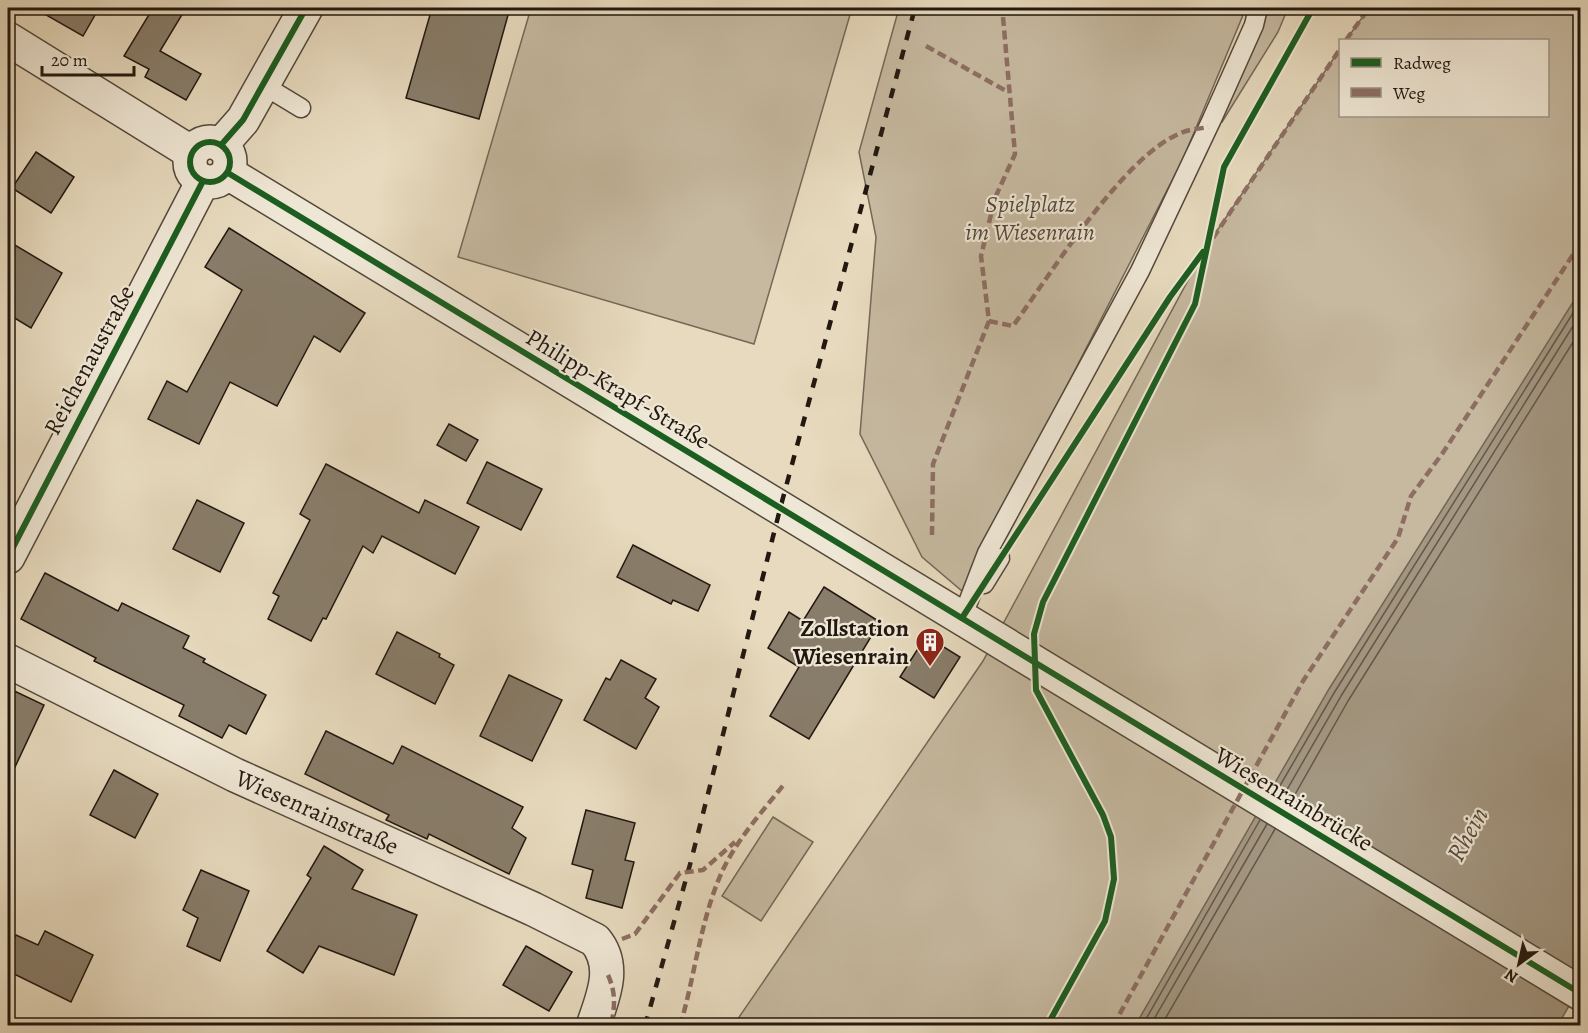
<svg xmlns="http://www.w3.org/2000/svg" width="1588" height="1033" font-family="Alegreya,serif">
	<rect width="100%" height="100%" fill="#e7dabe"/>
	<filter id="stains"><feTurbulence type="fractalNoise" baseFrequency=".00333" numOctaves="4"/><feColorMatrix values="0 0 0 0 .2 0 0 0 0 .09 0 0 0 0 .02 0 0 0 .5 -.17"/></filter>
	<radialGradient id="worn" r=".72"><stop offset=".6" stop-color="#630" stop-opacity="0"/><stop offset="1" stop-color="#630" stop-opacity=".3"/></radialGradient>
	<!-- green -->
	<g fill="#c6b9a0" stroke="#746858" stroke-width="1.5">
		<polygon points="531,8 852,8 754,344 458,257"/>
		<polygon points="899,8 1246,8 1183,159 962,591 922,557 860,434 876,237 859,152"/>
		<polygon points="1258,8 1288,8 1278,32 1222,122 1212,119"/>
		<polygon points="1369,8 1580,8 1580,299 1141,1025 733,1026 983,661 1206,247 1340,49 1340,116 1548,116 1548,40 1346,40"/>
		<polygon points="773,817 813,842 761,921 722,896"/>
	</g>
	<!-- water -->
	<polygon fill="#a49883" stroke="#706555" stroke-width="1.5" points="1580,291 1580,987 1558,1025 1135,1026 1329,689"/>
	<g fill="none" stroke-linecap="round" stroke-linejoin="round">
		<!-- shore -->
		<g stroke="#63584a" stroke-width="1.5">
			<polyline points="1278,789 1334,693 1580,302"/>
			<polyline points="1285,793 1341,696 1580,315"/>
			<polyline points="1293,798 1348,701 1580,331"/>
			<polyline points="1142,1026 1260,820"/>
			<polyline points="1150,1026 1267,824"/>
			<polyline points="1161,1026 1275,829"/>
		</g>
	</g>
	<!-- building -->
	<g fill="#887d6a" stroke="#221810" stroke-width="1.5">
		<polygon points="34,8 99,8 83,36"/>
		<polygon points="153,8 186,8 160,51 201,74 186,100 145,77 149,69 124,56"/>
		<polygon points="432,8 510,8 479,119 406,98"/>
		<polygon points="36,152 74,177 51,213 12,188"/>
		<polygon points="229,228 365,313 340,352 314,336 277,406 230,382 199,444 148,419 167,381 187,392 242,290 205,267"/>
		<polygon points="8,241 62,273 31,328 8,314"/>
		<polygon points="449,424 478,440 466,461 437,445"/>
		<polygon points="487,462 542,489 521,530 467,503"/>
		<polygon points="326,464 419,513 425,500 479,527 455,574 382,536 373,553 363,546 326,619 323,618 311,641 268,619 279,596 273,593 310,520 300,514"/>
		<polygon points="197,500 244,523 220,572 173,549"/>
		<polygon points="633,545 710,585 698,611 673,600 671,604 617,577"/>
		<polygon points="45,573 118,611 122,603 189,636 183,648 205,659 203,662 266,695 246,734 229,725 222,738 179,716 184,705 94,661 96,658 21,619"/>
		<polygon points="824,587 880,622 809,739 770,716 799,667 768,648 789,612 803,621"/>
		<polygon points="397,632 440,654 439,657 454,665 435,704 376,674"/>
		<polygon points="926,636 960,657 934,698 900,677"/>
		<polygon points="621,660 656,679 645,698 659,707 636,749 584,720 606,678 610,680"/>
		<polygon points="509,675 562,700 532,761 480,736"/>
		<polygon points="8,688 44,705 8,782"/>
		<polygon points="326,731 393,764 402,746 523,807 512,828 526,838 509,874 429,834 427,839 386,820 389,815 305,774"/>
		<polygon points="114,770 158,794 135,838 90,815"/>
		<polygon points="586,810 635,823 625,860 634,862 622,908 586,898 593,870 572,864"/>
		<polygon points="324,846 363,870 352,889 417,915 394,975 319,946 303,973 267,951 311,878 307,875"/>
		<polygon points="201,870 249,891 220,961 187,946 198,918 183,910"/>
		<polygon points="45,931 93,955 71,1002 8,971 8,952 16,935 38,945"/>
		<polygon points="526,946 572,972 549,1011 503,985"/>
	</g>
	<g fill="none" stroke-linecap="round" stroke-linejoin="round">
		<!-- service casing -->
		<g stroke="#53483c" stroke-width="21">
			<g id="service">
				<polyline points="263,85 301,108"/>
				<polyline points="984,584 1000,558"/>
				<polyline points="962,618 987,553 1140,271 1212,119 1254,25 1258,8"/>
			</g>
		</g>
		<!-- minor casing -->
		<g stroke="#53483c" stroke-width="36">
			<g id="minor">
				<polyline points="221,145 243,120 306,8"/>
				<polyline points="8,557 203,181"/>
				<path d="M8,661L235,775L533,909L595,940C617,966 603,997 593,1026"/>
			</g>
		</g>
		<!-- tertiary casing -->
		<g stroke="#53483c" stroke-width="36">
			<g id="tertiary">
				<polyline points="8,39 192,153"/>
				<circle cx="210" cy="162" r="20"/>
				<polyline points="228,173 1580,993"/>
			</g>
		</g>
		<!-- service -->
		<use href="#service" stroke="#efe7d5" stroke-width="18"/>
		<!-- minor -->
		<use href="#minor" stroke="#efe7d5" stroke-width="33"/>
		<!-- tertiary -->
		<use href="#tertiary" stroke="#efe7d5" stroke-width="33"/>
		<!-- rail -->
		<polyline stroke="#221810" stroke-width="4.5" stroke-dasharray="10 10" stroke-linecap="butt" points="645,1026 691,861 780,509 915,8"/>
		<!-- quiet -->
		<g stroke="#8d6e63" stroke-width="4.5" stroke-dasharray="9 4.5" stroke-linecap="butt">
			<polyline points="1346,40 1369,8"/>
			<polyline points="926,46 1008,92"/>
			<polyline points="1213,238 1340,49"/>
			<path d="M989,321L1013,326C1050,275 1124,155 1181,133C1189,129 1200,129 1208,127"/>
			<polyline points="932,535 933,464 989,321 981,256 995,198 1015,154 1003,17 1005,8"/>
			<polyline points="622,939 635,934 680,873 703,870 735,842"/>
			<path d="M608,975C616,993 615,1006 611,1026"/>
			<path d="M680,1026C695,976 700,922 721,874C736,840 763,811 785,783"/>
			<polyline points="1113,1026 1303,681 1398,538 1411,496 1442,454 1580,244"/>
		</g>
		<!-- cycleway casing -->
		<g stroke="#efe7d5" stroke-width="10">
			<g id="cycleway">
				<circle cx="210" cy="162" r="20"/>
				<polyline points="221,145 243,120 306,8"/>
				<polyline points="228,173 1580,993"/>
				<polyline points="8,557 203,181"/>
				<polyline points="962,618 1170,297 1203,252"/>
				<polyline points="1047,1026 1105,921 1114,879 1111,837 1103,815 1036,690 1034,634 1043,602 1195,304 1224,167 1313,8"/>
			</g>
		</g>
		<!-- cycleway -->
		<use href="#cycleway" stroke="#1b5e20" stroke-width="6"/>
	</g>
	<!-- icons -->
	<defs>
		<g id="building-pin" transform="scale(1.5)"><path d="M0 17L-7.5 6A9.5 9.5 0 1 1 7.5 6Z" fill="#8f2418" stroke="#efe7d5"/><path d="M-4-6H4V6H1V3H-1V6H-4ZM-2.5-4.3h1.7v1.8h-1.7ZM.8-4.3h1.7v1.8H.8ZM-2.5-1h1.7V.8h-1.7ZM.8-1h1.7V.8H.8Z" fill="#fff"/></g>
	</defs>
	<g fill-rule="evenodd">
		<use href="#building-pin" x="930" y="642"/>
	</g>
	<g text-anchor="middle" stroke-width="4.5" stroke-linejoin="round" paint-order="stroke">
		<!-- park labels -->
		<g font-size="24" font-style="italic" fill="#53483b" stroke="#efe7d5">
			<text x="1030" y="212">Spielplatz<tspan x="1030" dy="28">im Wiesenrain</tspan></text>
		</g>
		<!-- street labels -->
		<g font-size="24" fill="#221810" stroke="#efe7d5">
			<text transform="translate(89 360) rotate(-62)" y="8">Reichenaustraße</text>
			<text transform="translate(618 389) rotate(31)" y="8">Philipp-Krapf-Straße</text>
			<text transform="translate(1294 799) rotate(31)" y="8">Wiesenrainbrücke</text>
			<text transform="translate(317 812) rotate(24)" y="8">Wiesenrainstraße</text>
		</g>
		<!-- poi labels -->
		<g font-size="24" font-weight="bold" fill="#221810" stroke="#efe7d5" text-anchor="end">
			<text x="909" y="636">Zollstation<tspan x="909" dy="28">Wiesenrain</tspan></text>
		</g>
		<!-- water labels -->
		<g font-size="26" font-style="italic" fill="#564b3e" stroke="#efe7d5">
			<text transform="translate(1467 834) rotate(-61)" y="9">Rhein</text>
		</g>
	</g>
	<!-- margin -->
	<rect width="1588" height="1033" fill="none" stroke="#e7dabe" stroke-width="30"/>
	<rect x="9" y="9" width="1570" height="1015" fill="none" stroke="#221810" stroke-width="3"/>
	<rect x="15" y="15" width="1558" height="1003" fill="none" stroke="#221810" stroke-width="1.5"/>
	<!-- legend -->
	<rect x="1339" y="39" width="210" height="78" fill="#efe7d5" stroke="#9d9486" stroke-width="1.5"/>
	<rect x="1351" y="58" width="30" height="9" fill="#1b5e20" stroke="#9d9486" stroke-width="1.5"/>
	<text x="1393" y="69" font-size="18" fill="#221810">Radweg</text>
	<rect x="1351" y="88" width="30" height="9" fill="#8d6e63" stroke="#9d9486" stroke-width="1.5"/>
	<text x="1393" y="99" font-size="18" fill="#221810">Weg</text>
	<!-- north arrow -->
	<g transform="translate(1519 964) rotate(213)" stroke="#efe7d5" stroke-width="4.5" paint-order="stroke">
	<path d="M0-4.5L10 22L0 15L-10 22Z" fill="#221810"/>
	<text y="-9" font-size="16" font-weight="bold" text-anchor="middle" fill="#221810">N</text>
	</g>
	<!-- scale -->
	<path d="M42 66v9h92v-9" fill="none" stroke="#221810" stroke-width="3"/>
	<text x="51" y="66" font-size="18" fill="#221810" stroke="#efe7d5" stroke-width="4.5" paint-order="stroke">20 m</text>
	<rect width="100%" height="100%" filter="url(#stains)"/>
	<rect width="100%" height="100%" fill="url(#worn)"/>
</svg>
